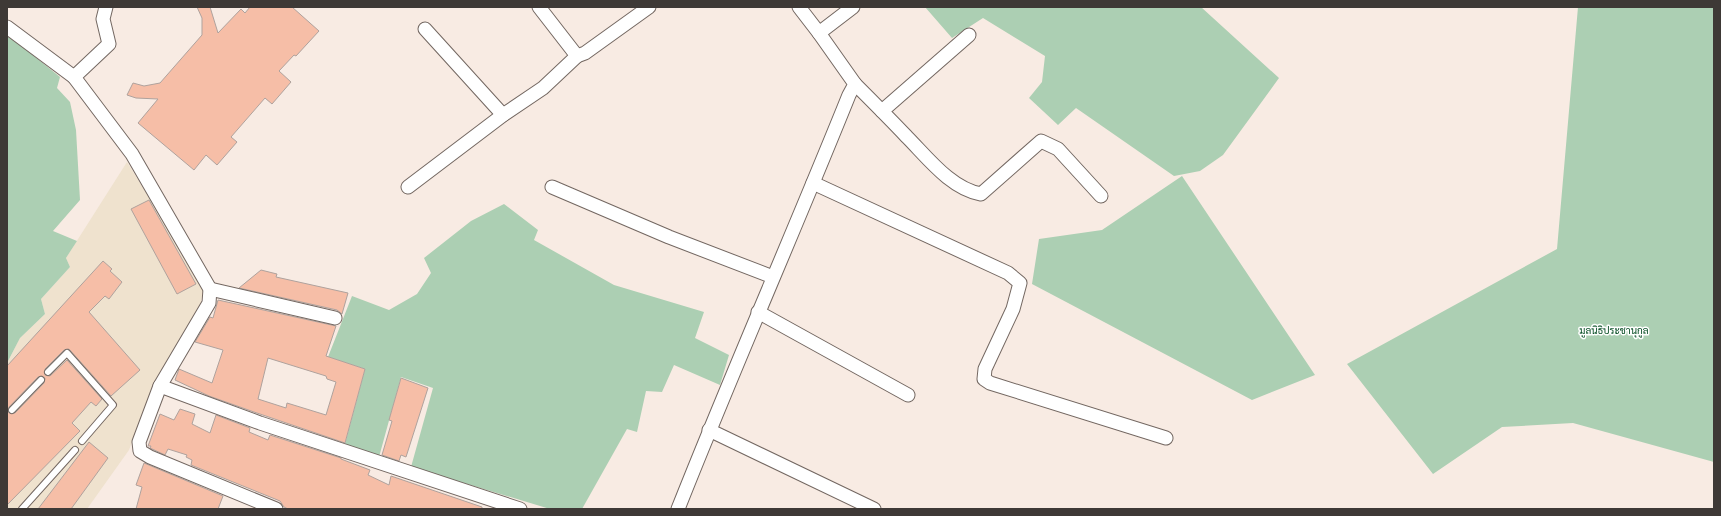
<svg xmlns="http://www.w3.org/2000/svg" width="1721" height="516" font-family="Signika,Sarabun,sans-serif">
	<rect width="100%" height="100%" fill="#f8ebe3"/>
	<!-- education -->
	<polygon fill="#efe2ce" points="127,162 204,286 200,306 155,381 129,450 87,509 7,509 7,363 20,338 45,314 41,299 70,267 66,258"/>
	<!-- green -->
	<g fill="#accfb3">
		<polygon points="925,7 1201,7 1279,78 1223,155 1200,171 1174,176 1076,108 1058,125 1029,98 1042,82 1045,56 983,18 952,38"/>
		<polygon points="1578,7 1714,7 1714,462 1573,423 1502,427 1433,474 1347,364 1557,249"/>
		<polygon points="7,34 60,77 57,88 70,102 76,130 80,200 53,231 77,241 66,258 70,267 41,299 45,314 20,338 7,363"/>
		<polygon points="1182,176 1315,375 1252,400 1032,284 1039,239 1102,230"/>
		<polygon points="504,204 538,230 534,240 614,285 704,312 695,338 729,355 720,385 674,365 662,392 646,391 637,432 627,429 582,509 550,509 411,467 433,388 401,377 379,457 345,444 365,369 328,357 352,296 389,310 417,294 431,273 424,258 471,221"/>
	</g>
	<!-- building -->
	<g fill="#f6bea7" stroke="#afa29d" fill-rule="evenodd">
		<polygon points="197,7 210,7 218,33 241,9 245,13 250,7 292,7 319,31 296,56 294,55 279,71 291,82 272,104 265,98 231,137 237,142 217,165 206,155 194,170 138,123 158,99 136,98 127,95 133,83 144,86 160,83 202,35 202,18"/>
		<polygon points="149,200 196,284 177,294 131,209"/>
		<path d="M103,261L112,269L110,271L122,282L109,299L105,296L89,312L140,370L111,396L69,349L64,350L45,369V375L50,376L67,360L102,399L96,406L91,402L72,423L80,431L78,433L7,505V366ZM42,376L45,378L44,383L15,413H9L8,411L9,407L38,377Z"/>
		<polygon points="261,270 277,274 276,277 348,293 342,314 337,310 239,288"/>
		<path d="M218,300L336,326L326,356L365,369L345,443L254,412L209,396L175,380L179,369L212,383L223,350L195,342L210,317L213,318ZM268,358L326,376L327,379L336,382L326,415L287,403L286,408L258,399Z"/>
		<polygon points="401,378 428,388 406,457 401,455 399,461 382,455 392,421 389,420"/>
		<polygon points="180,409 195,414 192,424 210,433 216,415 250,428 249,432 268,440 270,435 341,458 341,459 370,470 368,475 389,485 391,476 482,507 482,509 288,509 284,507 280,501 191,465 192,460 186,457 187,455 168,449 165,455 150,448 151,446 148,446 160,414 174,420"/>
		<polygon points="89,442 108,458 71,509 38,509"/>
		<polygon points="144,463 223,496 218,509 136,509 142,487 136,485"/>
	</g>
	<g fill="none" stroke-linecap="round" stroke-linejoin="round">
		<!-- service casing -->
		<g stroke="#736761" stroke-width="8">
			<g id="service">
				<polyline points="48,372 67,353 113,405 82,441"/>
				<polyline points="12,410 41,380"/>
				<polyline points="22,509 75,450"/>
			</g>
		</g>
		<!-- minor casing -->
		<g stroke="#736761" stroke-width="15">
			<g id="minor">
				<polyline points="539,7 577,56"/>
				<polyline points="7,27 74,77 132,154 210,289 209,303 160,386 139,442 140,451 150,457 276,509"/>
				<polyline points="425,29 503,115"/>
				<polyline points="819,33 853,7"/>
				<polyline points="74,77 109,44 103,19 106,7"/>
				<path d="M855,84C873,102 890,119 907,137C927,157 951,189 981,194L1041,141L1058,149L1101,196"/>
				<polyline points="882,111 969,35"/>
				<polyline points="813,183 1008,273 1020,283 1013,309 985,369 984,379 990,383 1166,438"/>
				<polyline points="408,187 503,115 543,88 577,56 585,53 649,7"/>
				<polyline points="552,187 669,237 773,277"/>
				<polyline points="210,289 335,318"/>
				<polyline points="758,312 908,395"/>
				<polyline points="160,386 260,423 520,509"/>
				<polyline points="709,430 874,509"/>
				<path d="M678,509C733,370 793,234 849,95L855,84L819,33L799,7"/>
			</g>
		</g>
		<!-- service -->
		<use href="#service" stroke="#fff" stroke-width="6"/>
		<!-- minor -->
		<use href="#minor" stroke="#fff" stroke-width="13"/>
	</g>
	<g text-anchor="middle" stroke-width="3" stroke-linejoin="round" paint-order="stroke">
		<!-- park labels -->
		<g font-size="10" fill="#00491f" stroke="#fff">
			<text x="1614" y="334">มูลนิธิประชานุกูล</text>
		</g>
	</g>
	<!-- border -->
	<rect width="1721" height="516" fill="none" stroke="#3e3936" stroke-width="16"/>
</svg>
